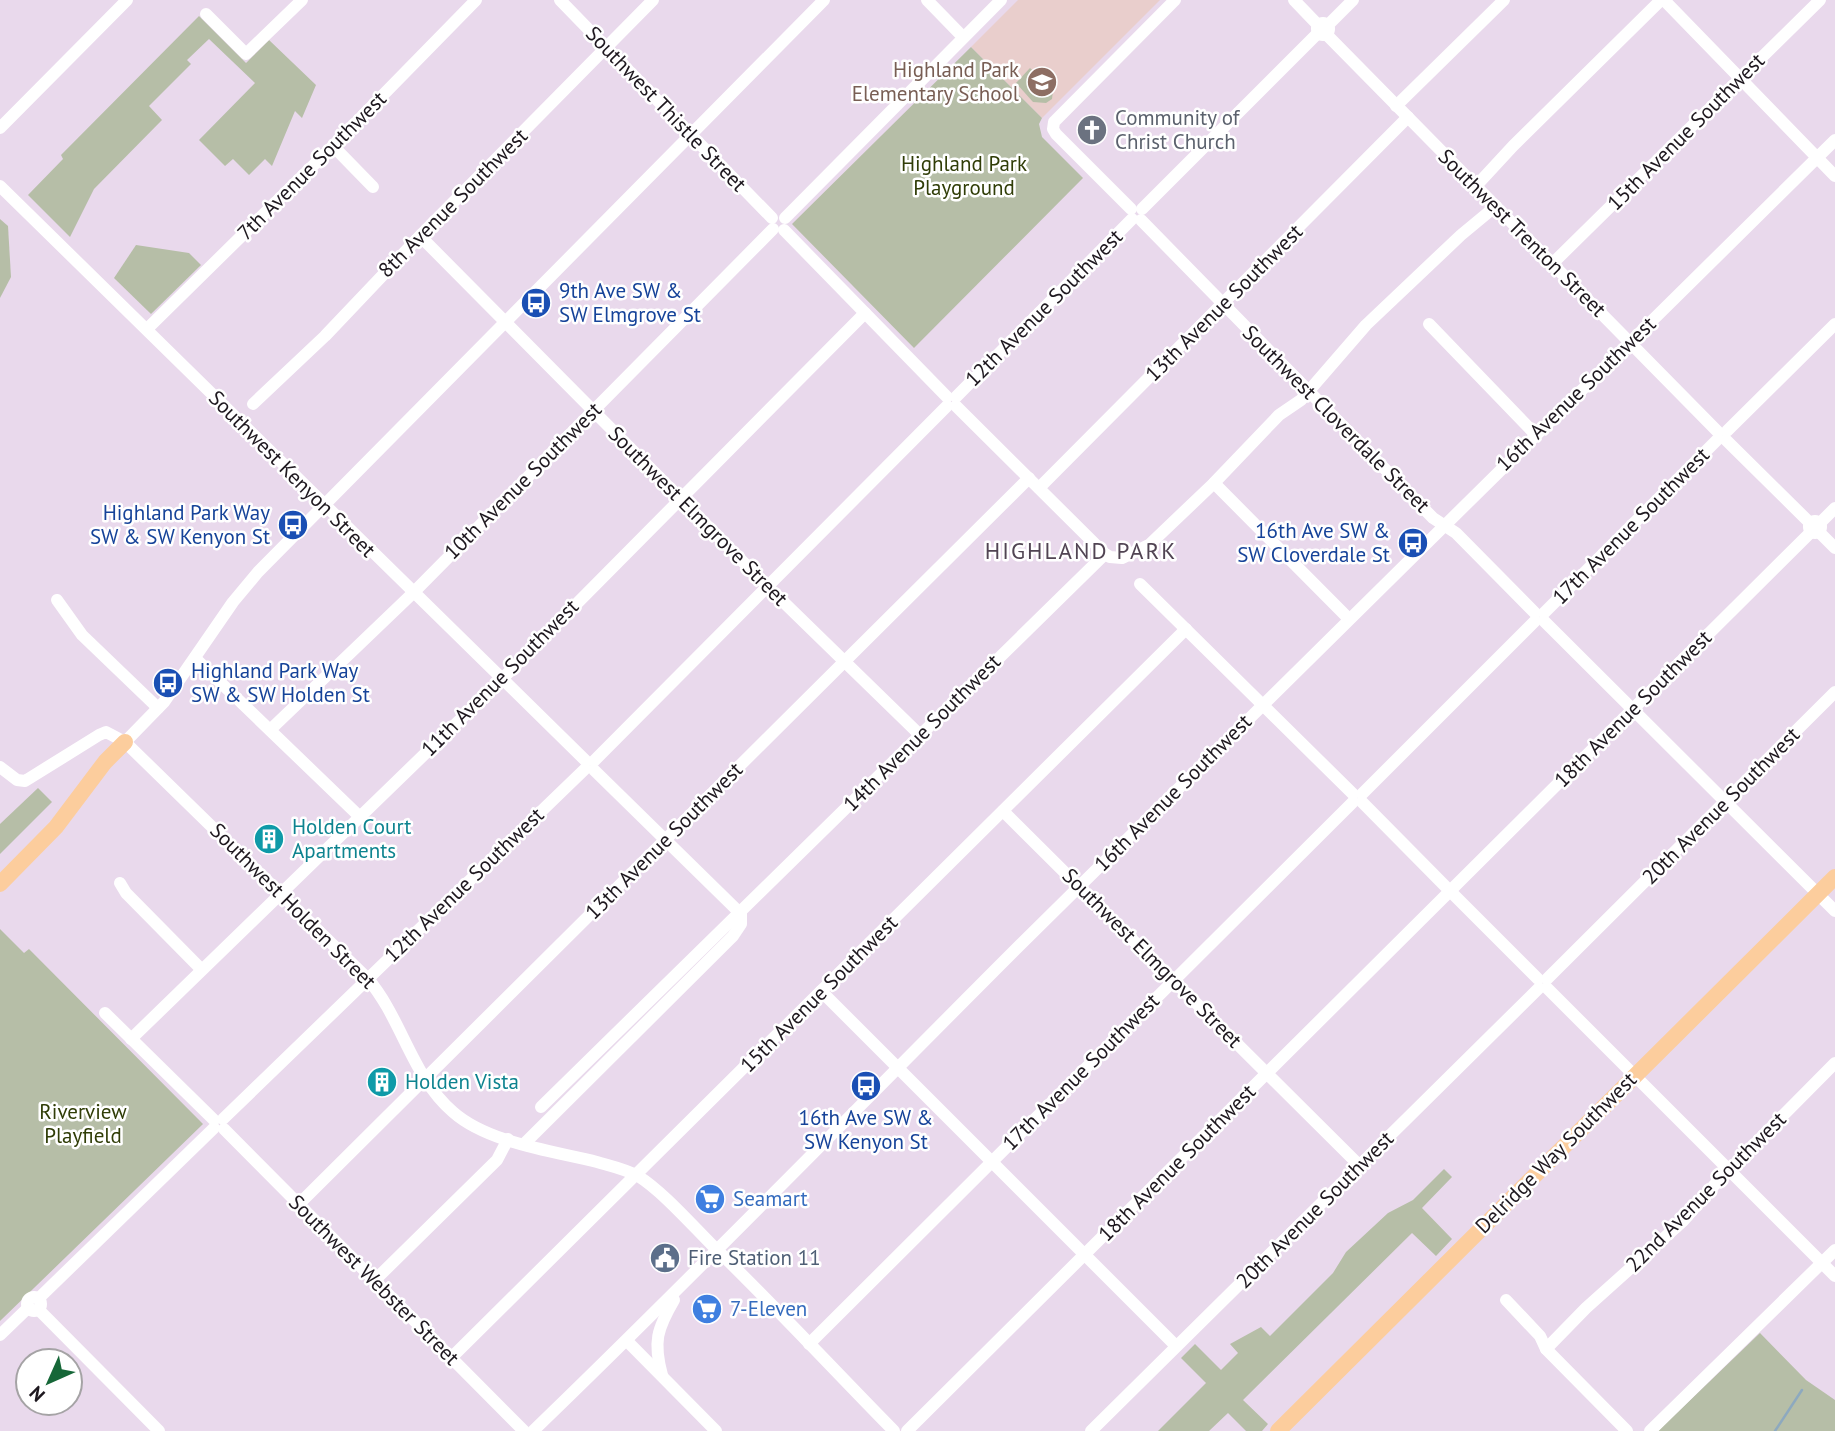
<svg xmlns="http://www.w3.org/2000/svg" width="1835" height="1431" font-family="'PT Sans',sans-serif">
	<rect width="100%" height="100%" fill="#e9d9ec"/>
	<!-- education -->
	<polygon fill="#e9cecc" points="1018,0 1160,0 1042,118 971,47"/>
	<!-- green -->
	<g fill="#b6bea7">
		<polygon points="199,16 246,63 269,40 316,85 302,118 295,111 272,166 265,159 249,175 233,159 225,166 199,140 255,83 209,39 187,60 191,64 149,106 162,120 94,189 70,237 28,195 63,159 61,155"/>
		<polygon points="971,47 1042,118 1039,124 1042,137 1083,178 914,348 792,224"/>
		<polygon points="1030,68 1053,90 1052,99 1046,103 1033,102 1016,83"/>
		<polygon points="0,219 8,226 11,277 0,298"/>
		<polygon points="136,245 189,253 201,265 151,314 114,278"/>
		<polygon points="38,788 52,802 0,854 0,824"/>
		<polygon points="0,929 24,953 29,949 203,1124 0,1321"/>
		<polygon points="1444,1169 1452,1177 1422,1208 1452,1239 1436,1256 1412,1233 1243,1400 1268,1424 1262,1431 1246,1431 1228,1413 1209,1431 1158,1431 1206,1383 1181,1358 1195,1344 1221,1370 1238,1353 1230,1344 1261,1327 1270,1336 1333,1273 1346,1252 1388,1213 1413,1200"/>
		<polygon points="1760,1333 1806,1380 1835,1400 1835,1431 1658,1431"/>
	</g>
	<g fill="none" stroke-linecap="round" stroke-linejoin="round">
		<!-- stream -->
		<polyline stroke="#8da9bf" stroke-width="2.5" points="1775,1431 1802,1390"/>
		<!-- minor -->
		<g stroke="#fff" stroke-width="12">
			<polyline points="560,0 772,218"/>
			<polyline points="927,0 963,37"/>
			<polyline points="1294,0 1318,25"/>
			<polyline points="1664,0 1835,176"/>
			<polyline points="206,14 246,54 302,0"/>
			<circle cx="1323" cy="29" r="6"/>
			<polyline points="1327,26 1353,0"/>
			<polyline points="1326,34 1718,432"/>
			<polyline points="1396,106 1504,0"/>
			<polyline points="0,128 127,0"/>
			<polyline points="333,146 373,187"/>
			<polyline points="0,186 586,761"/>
			<polyline points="1476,186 1513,146 1661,0"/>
			<polyline points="1131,209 1056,134 1053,129 1054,122 1175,0"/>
			<polyline points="1142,209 1318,33"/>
			<polyline points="785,218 1001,0"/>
			<polyline points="1141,220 1433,518 1456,533 1535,613"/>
			<polyline points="784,230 947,397"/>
			<polyline points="420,236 767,586 920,735"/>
			<polyline points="1553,263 1820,0"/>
			<polyline points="1429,324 1535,434"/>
			<polyline points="147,329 333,146 476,0"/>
			<polyline points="956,397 1132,219"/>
			<polyline points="253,404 325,336 420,236 653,0"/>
			<polyline points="956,406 1105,554 1110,557 1122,558 1149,545 1214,483 1279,415 1301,400 1366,325 1461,235 1496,206"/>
			<polyline points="1727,431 1835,324"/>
			<polyline points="1726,440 1811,524"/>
			<polyline points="1214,483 1348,618"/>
			<polyline points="1039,488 1408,117"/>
			<circle cx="1815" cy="527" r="6"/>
			<polyline points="1820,523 1835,508"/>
			<polyline points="1819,532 1835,548"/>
			<polyline points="1140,584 1353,794"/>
			<polyline points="57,600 82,635 158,708"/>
			<polyline points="1544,613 1718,439"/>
			<polyline points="1544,621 1835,911"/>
			<polyline points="195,658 359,816"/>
			<polyline points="271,729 413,593 773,229"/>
			<polyline points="125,742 164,702 233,602 258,572 824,0"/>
			<polyline points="594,761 947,406"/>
			<path d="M0,767L17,780L25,781L99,735L106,732L125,742L368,979C402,1019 412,1077 453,1112C488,1143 553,1151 597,1162C611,1166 625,1169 638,1176C662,1191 691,1224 712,1245C774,1305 833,1369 894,1431"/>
			<polyline points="594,770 741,914"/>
			<polyline points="1362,794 1535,621"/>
			<polyline points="1362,802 1446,887"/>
			<polyline points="1003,811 1360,1166"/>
			<polyline points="120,883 126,893 201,969"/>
			<polyline points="1454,887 1811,532"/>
			<polyline points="1454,895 1538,979"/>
			<polyline points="1547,979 1835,692"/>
			<polyline points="1547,988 1835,1276"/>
			<polyline points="821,991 1176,1346"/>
			<polyline points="105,1013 214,1120"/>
			<polyline points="131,1039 501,680 865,313"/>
			<polyline points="541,1107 1105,554"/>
			<polyline points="223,1119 585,769"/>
			<polyline points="224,1129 524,1431"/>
			<polyline points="524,1144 733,936 741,924 741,914"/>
			<polyline points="299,1204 1029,478"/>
			<polyline points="375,1280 497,1160 508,1139"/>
			<circle cx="34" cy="1304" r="7"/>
			<polyline points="38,1299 214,1128"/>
			<polyline points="1506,1300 1540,1336 1546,1349 1627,1431"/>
			<polyline points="38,1309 159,1431"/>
			<polyline points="0,1335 29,1307"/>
			<polyline points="627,1341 716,1431"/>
			<polyline points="809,1344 1353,802"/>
			<polyline points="1546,1349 1586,1308 1683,1221 1717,1182 1835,1063"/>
			<polyline points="451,1358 1186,629"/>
			<path d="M662,1375C653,1342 657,1329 674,1300"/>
			<path d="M533,1431C697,1273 855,1110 1016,949C1288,678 1562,409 1835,140"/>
			<polyline points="907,1431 1446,895"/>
			<polyline points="1091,1431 1539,988"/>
			<polyline points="1650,1431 1835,1250"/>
		</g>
		<!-- major -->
		<g stroke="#fccd9d" stroke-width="16">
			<polyline points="0,884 56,827 105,762 125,742"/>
			<polyline points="1278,1431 1835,877"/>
		</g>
	</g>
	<!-- icons -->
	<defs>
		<g id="school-disc" transform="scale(1.575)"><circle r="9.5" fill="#8d6e63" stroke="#fff"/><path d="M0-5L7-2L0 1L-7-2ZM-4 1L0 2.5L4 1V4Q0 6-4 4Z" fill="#fff"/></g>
		<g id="church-disc" transform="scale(1.575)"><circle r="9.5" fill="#6b7280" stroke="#fff"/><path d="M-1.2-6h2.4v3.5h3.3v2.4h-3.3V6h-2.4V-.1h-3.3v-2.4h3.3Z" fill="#fff"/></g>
		<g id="bus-disc" transform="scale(1.575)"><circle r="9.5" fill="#1a4fb4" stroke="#fff"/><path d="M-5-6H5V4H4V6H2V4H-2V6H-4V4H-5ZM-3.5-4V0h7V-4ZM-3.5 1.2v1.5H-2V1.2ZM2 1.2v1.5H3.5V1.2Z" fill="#fff"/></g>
		<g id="building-disc" transform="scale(1.575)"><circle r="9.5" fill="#0f9aa8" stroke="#fff"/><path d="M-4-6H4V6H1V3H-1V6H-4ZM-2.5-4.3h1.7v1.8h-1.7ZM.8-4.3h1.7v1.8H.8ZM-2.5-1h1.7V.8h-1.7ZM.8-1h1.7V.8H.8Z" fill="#fff"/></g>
		<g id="supermarket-disc" transform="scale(1.575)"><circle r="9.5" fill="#3f7fe0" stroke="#fff"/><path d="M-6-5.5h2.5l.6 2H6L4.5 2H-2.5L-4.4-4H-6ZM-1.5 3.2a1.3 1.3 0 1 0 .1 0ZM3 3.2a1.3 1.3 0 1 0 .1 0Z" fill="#fff"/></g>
		<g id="civic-disc" transform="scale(1.575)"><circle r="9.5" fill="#5c6f8a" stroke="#fff"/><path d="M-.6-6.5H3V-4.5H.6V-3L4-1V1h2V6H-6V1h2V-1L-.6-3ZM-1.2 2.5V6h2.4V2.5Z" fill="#fff"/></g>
	</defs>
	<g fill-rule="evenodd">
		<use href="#school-disc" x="1042" y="82"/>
		<use href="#church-disc" x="1092" y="130"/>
		<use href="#bus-disc" x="536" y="303"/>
		<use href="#bus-disc" x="293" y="525"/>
		<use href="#bus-disc" x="1413" y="543"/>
		<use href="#bus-disc" x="168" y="683"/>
		<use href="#building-disc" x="269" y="839"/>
		<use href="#building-disc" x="382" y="1082"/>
		<use href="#bus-disc" x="866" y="1086"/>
		<use href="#supermarket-disc" x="710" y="1199"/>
		<use href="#civic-disc" x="665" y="1258"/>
		<use href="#supermarket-disc" x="707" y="1309"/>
	</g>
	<g text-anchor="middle" stroke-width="5" stroke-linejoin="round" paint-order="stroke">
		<!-- education labels -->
		<g font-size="21" fill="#785e54" stroke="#fff" text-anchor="end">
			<text x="1019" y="77">Highland Park<tspan x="1019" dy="24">Elementary School</tspan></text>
		</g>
		<!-- street labels -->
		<g font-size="21" fill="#1e181f" stroke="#fff">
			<text transform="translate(666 109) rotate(46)" y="7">Southwest Thistle Street</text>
			<text transform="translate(1686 132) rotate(-45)" y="7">15th Avenue Southwest</text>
			<text transform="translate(312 166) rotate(-45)" y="7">7th Avenue Southwest</text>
			<text transform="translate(453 203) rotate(-45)" y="7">8th Avenue Southwest</text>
			<text transform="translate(1522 233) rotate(45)" y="7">Southwest Trenton Street</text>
			<text transform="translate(1224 303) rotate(-45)" y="7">13th Avenue Southwest</text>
			<text transform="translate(1044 308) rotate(-45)" y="7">12th Avenue Southwest</text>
			<text transform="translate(1576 394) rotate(-44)" y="7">16th Avenue Southwest</text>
			<text transform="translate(1336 419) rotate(45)" y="7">Southwest Cloverdale Street</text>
			<text transform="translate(292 474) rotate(45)" y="7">Southwest Kenyon Street</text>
			<text transform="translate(523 481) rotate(-45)" y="7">10th Avenue Southwest</text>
			<text transform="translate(698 516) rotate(45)" y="7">Southwest Elmgrove Street</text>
			<text transform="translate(1631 526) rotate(-45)" y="7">17th Avenue Southwest</text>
			<text transform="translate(500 678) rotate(-45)" y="7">11th Avenue Southwest</text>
			<text transform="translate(1633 709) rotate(-45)" y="7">18th Avenue Southwest</text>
			<text transform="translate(922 733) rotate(-45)" y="7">14th Avenue Southwest</text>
			<text transform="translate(1173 793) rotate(-45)" y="7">16th Avenue Southwest</text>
			<text transform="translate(1721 806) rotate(-45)" y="7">20th Avenue Southwest</text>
			<text transform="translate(664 841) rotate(-45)" y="7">13th Avenue Southwest</text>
			<text transform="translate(464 885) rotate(-44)" y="7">12th Avenue Southwest</text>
			<text transform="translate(293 906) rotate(45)" y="7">Southwest Holden Street</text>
			<text transform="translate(1152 958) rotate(45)" y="7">Southwest Elmgrove Street</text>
			<text transform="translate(819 994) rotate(-45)" y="7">15th Avenue Southwest</text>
			<text transform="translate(1081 1072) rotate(-45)" y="7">17th Avenue Southwest</text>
			<text transform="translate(1556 1153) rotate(-45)" y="7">Delridge Way Southwest</text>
			<text transform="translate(1177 1163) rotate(-45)" y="7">18th Avenue Southwest</text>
			<text transform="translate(1706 1192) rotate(-45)" y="7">22nd Avenue Southwest</text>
			<text transform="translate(1315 1210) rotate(-45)" y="7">20th Avenue Southwest</text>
			<text transform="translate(374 1280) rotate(45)" y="7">Southwest Webster Street</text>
		</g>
		<!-- worship labels -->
		<g font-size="21" fill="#5b616d" stroke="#fff" text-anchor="start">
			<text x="1115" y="125">Community of<tspan x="1115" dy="24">Christ Church</tspan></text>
		</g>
		<!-- park labels -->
		<g font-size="21" fill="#303d07" stroke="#fff">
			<text x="964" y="171">Highland Park<tspan x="964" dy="24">Playground</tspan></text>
			<text x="83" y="1119">Riverview<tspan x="83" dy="24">Playfield</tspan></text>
		</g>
		<!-- transit labels -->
		<g font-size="21" fill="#164399" stroke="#fff" text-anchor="start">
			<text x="559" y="298">9th Ave SW &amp;<tspan x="559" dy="24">SW Elmgrove St</tspan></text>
			<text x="270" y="520" text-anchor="end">Highland Park Way<tspan x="270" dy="24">SW &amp; SW Kenyon St</tspan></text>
			<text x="1390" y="538" text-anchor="end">16th Ave SW &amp;<tspan x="1390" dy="24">SW Cloverdale St</tspan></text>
			<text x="191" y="678">Highland Park Way<tspan x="191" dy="24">SW &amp; SW Holden St</tspan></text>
			<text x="866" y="1125" text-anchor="middle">16th Ave SW &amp;<tspan x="866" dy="24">SW Kenyon St</tspan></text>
		</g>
		<!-- culture labels -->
		<g font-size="21" fill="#0d838f" stroke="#fff" text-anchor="start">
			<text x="292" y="834">Holden Court<tspan x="292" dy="24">Apartments</tspan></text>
			<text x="405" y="1089">Holden Vista</text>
		</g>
		<!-- shop labels -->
		<g font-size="21" fill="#366cbe" stroke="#fff" text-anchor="start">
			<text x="733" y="1206">Seamart</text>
			<text x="730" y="1316">7-Eleven</text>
		</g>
		<!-- service labels -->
		<g font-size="21" fill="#4e5e75" stroke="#fff" text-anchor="start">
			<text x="688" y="1265">Fire Station 11</text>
		</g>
		<!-- neighbourhood labels -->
		<g font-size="23" letter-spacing="2" fill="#514453" stroke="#fff">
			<text x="1081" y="559">HIGHLAND PARK</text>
		</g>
	</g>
	<!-- north arrow -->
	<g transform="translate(49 1382) rotate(225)"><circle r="33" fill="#ffffff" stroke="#a5a3a5" stroke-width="2"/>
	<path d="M0-5L12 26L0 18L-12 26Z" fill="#166738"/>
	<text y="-10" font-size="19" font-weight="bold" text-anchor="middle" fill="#1e181f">N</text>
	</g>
</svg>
